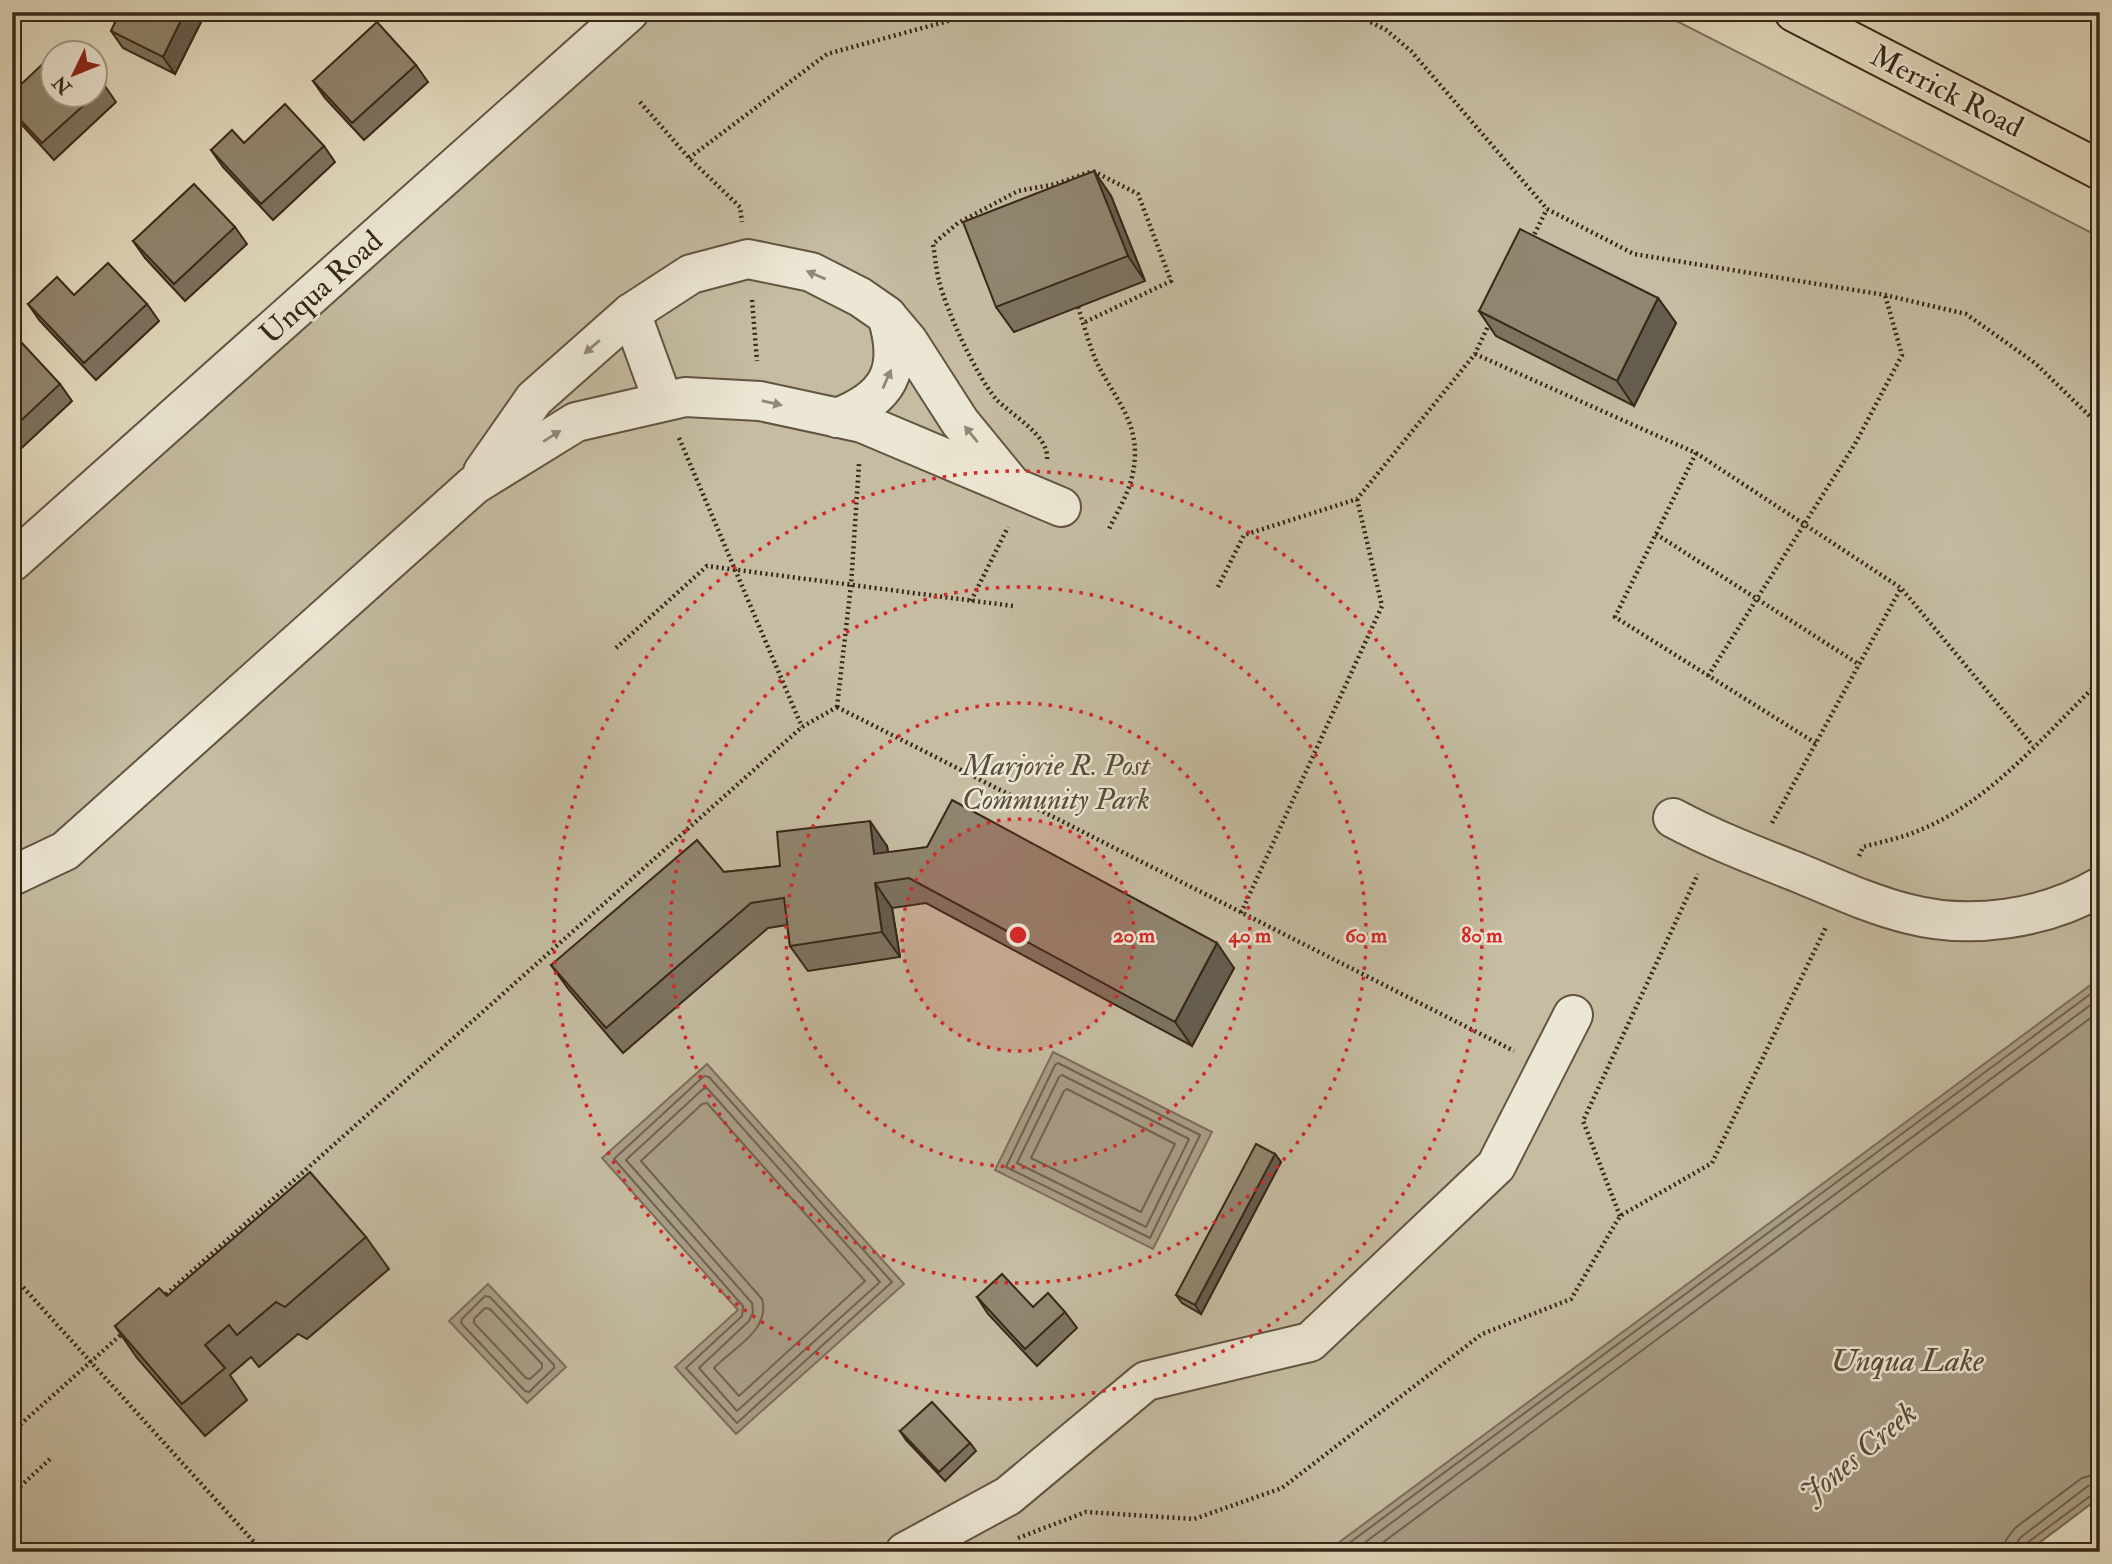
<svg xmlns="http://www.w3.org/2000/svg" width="2112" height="1564" font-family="'IM FELL Double Pica',serif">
	<rect width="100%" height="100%" fill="#e2dabe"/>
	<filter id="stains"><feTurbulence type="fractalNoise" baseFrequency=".00286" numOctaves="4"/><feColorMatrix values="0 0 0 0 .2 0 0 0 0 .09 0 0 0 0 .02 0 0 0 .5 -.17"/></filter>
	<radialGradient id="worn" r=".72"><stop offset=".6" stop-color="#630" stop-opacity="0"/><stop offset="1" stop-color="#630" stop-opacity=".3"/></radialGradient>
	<!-- green -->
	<polygon fill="#c5bca2" stroke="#7e725e" stroke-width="2" points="652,12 1659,12 2100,237 2100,1497 2027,1552 12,1552 12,582"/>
	<!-- water -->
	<g fill="#a89d86" stroke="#7b6e5a" stroke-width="2">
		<polygon points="2100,978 2100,1497 2027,1552 1326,1552"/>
		<polygon points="1053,1052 1212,1132 1153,1249 995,1170"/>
		<polygon points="707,1064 904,1284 736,1434 675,1367 738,1310 602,1158"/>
		<polygon points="488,1284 566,1367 527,1403 449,1321"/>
	</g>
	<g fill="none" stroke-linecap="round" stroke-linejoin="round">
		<!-- shore -->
		<g stroke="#706250" stroke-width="2">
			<polygon points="1058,1063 1200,1135 1150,1238 1006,1167 1055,1065"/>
			<polygon points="1062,1075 1189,1139 1146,1227 1017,1163 1059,1077"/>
			<polygon points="704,1076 709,1077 892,1282 737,1423 686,1368 742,1316 743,1306 614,1159"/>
			<polygon points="707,1088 880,1282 737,1411 699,1368 749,1321 753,1312 752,1303 626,1160 703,1089"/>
			<polygon points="1067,1089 1175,1144 1141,1212 1031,1158 1064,1091"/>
			<path d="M707,1103L865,1281L739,1396L714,1368C731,1349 771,1331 762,1299L641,1161L702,1104Z"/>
			<polygon points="485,1296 490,1297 554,1365 554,1368 529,1392 525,1391 461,1323 462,1319"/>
			<polygon points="485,1308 490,1309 542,1364 542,1368 530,1379 526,1378 474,1323 474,1319"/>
			<polyline points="1337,1552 2100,987"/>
			<polyline points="1352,1552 2100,998"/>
			<polyline points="1370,1552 2100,1011"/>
			<polyline points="2005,1552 2006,1540 2015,1528 2082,1478 2100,1473"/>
			<polyline points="2015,1552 2016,1544 2021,1537 2088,1486 2100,1483"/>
			<polyline points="2024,1552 2027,1543 2093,1494 2100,1492"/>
		</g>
		<!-- minor casing -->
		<g stroke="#625442" stroke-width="42">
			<g id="minor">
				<polyline points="631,313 663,401"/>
				<path d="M837,418C888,398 904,371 887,316"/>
				<polyline points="483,472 534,399 631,313 691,274 748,259 811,272 860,297 886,315 908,341 960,422 1010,483"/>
				<polyline points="12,562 629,12"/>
				<path d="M1673,818C1714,840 1756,856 1799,873C1835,888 1872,905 1909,914C1971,930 2045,919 2100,887"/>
				<polyline points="12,876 65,851 474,485 576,422 685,397 760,401 862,423 1061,507"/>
				<polyline points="905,1552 1008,1496 1146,1381 1310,1342 1496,1166 1573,1015"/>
			</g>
		</g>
		<!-- major casing -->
		<g stroke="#372819" stroke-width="42">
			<polyline id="major" points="1794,12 2100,170"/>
		</g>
		<!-- path -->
		<g stroke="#372819" stroke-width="4.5" stroke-dasharray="2 3.5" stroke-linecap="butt">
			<polyline points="1351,12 1386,30 1411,51 1547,209 1634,254 1885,295 1966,314 2035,363 2100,426"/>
			<polyline points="640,102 689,158 740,207 742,222"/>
			<polyline points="689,158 827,54 981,12"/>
			<polyline points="1532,239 1547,209"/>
			<polyline points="752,300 757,361"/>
			<path d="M1078,307C1084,325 1089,345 1097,363C1117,403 1144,426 1132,477C1128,495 1116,514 1108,531"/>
			<polyline points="1475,354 1696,453 1901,588 2033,746"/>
			<polyline points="679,438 802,727"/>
			<polyline points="1696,453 1615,617 1817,744"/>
			<path d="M1047,459C1049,435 1011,415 996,399C976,375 947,312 939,281C936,269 935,256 933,244L958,223L1018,191L1056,184L1093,171L1138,194L1171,281L1083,323"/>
			<polyline points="1656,534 1860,665"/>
			<polyline points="1218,587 1244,535 1357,499 1475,354 1490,322"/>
			<polyline points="971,601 1008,527"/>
			<polyline points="616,648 707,566 1013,606"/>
			<polyline points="1708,676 1855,444 1902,355 1885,295"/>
			<polyline points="837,707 1514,1051"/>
			<polyline points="837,707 851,585 859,464"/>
			<polyline points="1772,823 1901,588"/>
			<path d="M1859,856L1863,847C1880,842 1898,839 1915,832C1989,804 2044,735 2100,681"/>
			<polyline points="1241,913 1382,606 1357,499"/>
			<polyline points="1620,1216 1583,1121 1698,874"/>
			<polyline points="12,1275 263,1552"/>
			<polyline points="162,1298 802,727 837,707"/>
			<polyline points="12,1411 23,1423"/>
			<polyline points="12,1432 124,1332"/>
			<polyline points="12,1494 50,1459"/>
			<polyline points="1018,1538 1086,1512 1194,1519 1282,1488 1482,1334 1571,1299 1620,1216 1712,1163 1826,927"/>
		</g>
		<!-- minor -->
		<use href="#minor" stroke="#ece7d5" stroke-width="38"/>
		<!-- major -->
		<use href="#major" stroke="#e2dabe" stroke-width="38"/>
	</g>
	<!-- wall -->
	<g fill="#7c725f" stroke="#372819" stroke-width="2">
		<polygon points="120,12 206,12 175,74 123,48 111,31"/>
		<polygon points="500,12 515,12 507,20"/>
		<polygon points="416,65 428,82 364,140 325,98 313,81"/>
		<polygon points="105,86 116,102 54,160 12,114 12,93"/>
		<polygon points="244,143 324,146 335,162 273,220 223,167 211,150"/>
		<polygon points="12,162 17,168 12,173"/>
		<polygon points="1094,171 1111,196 1145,281 1014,332 996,307"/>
		<polygon points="235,227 247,244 185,301 145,258 133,241"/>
		<polygon points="74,295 147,304 159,321 96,380 40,321 28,304"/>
		<polygon points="1658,298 1676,323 1634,406 1496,336 1479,311"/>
		<polygon points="12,350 60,384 72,401 12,457"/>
		<polygon points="887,846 888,852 1234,968 1192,1046 926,903 892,908 900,957 808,971 790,946 787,925 768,928 623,1053 569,990 551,965 724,872 780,866"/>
		<polygon points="1275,1154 1281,1162 1201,1314 1182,1303 1176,1295"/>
		<polygon points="366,1237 389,1269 307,1339 298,1334 259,1367 251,1357 230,1375 247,1400 205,1436 137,1358 115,1326 167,1296"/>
		<polygon points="977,1297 1065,1312 1077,1328 1037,1366 988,1314"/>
		<polygon points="900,1431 970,1443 976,1451 945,1481 906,1440"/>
	</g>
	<!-- shaded-wall -->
	<g fill="#655d4e" stroke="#372819" stroke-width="2">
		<polygon points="185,12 206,12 175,74 163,57"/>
		<polygon points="1094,171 1111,196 1145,281 1128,256"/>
		<polygon points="1658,298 1676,323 1634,406 1617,381"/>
		<polygon points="870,821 887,846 891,878 874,854"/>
		<polygon points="875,883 892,908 900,957 882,932"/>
		<polygon points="1217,943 1234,968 1192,1046 1175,1022"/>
		<polygon points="1275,1154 1281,1162 1201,1314 1195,1305"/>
	</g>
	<!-- building -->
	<g fill="#90856f" stroke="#372819" stroke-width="2">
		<polygon points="120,12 185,12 163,57 111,31"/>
		<polygon points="377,22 416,65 352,123 313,81"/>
		<polygon points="65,43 74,52 55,52"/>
		<polygon points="52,55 52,94 94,94 94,75 105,86 42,143 12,111 12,93"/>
		<polygon points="285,104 324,146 261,204 211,150 232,130 244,143"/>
		<polygon points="1094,171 1128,256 996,307 963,222"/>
		<polygon points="194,184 235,227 174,284 133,241"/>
		<polygon points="1520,229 1658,298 1617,381 1479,311"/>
		<polygon points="108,263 147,304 84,363 28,304 57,277 74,295"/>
		<polygon points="21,342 60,384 12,429 12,350"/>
		<polygon points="952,800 1217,943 1175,1022 909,878 875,883 882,932 790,946 784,898 751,903 606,1028 551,965 697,840 724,872 780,866 777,832 870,821 874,854 927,847"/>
		<polygon points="1256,1144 1275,1154 1195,1305 1176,1295"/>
		<polygon points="310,1172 366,1237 285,1307 276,1302 237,1335 229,1325 205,1345 225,1368 182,1404 115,1326 159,1288 167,1296"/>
		<polygon points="1002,1274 1033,1307 1048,1293 1065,1312 1025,1349 977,1297"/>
		<polygon points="932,1402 970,1443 939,1472 900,1431"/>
	</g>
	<!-- one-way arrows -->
	<defs><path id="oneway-solid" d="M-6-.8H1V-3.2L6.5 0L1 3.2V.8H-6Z" transform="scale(1.75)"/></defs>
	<g fill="#928877">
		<use href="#oneway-solid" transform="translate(816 275) rotate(-157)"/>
		<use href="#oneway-solid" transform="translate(592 347) rotate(139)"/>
		<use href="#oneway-solid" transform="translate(887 379) rotate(-66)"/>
		<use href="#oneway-solid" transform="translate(772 403) rotate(13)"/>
		<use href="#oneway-solid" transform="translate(971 434) rotate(-129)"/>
		<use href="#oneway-solid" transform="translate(552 436) rotate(-32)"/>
	</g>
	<!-- distance rings -->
	<circle cx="1018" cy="935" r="116" fill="#d62828" fill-opacity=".12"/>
	<g fill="none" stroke="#d62828" stroke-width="3.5" stroke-dasharray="3.5 7">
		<circle cx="1018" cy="935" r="116"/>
		<circle cx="1018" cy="935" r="232"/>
		<circle cx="1018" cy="935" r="348"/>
		<circle cx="1018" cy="935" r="464"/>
	</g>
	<g text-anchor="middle" stroke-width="5" stroke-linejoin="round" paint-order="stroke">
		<!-- street labels -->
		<g font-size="30" fill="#372819" stroke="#ece7d5">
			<text transform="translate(1947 91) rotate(27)" y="10">Merrick Road</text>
			<text transform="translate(321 287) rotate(-42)" y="10">Unqua Road</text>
		</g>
		<!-- park labels -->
		<g font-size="30" font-style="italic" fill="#5a4d3b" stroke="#ece7d5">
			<text x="1056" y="775">Marjorie R. Post<tspan x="1056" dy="34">Community Park</tspan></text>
		</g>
		<!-- water labels -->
		<g font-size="32" font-style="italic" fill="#594b3a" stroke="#ece7d5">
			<text x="1907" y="1371">Unqua Lake</text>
			<text transform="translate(1858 1453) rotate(-40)" y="11">Jones Creek</text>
		</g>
	</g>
	<circle cx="1018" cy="935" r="10" fill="#d62828" stroke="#ece7d5" stroke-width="3.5"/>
	<g font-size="21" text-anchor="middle" font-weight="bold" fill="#d62828" stroke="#ece7d5" stroke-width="5" stroke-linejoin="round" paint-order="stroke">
		<text x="1134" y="942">20 m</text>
		<text x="1250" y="942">40 m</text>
		<text x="1366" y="942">60 m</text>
		<text x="1482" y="942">80 m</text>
	</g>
	<!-- margin -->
	<rect width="2112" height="1564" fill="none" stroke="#e2dabe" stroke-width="42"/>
	<rect x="14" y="14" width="2084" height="1536" fill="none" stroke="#372819" stroke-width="3.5"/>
	<rect x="21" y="21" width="2070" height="1522" fill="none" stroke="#372819" stroke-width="2"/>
	<!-- north arrow -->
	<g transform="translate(74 74) rotate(227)"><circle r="33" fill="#ece7d5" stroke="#a49b8a" stroke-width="2"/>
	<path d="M0-5L12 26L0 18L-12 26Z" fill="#8f2418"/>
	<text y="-10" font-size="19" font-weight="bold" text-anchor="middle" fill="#372819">N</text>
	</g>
	<rect width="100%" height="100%" filter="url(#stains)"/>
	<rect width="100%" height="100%" fill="url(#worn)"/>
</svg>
